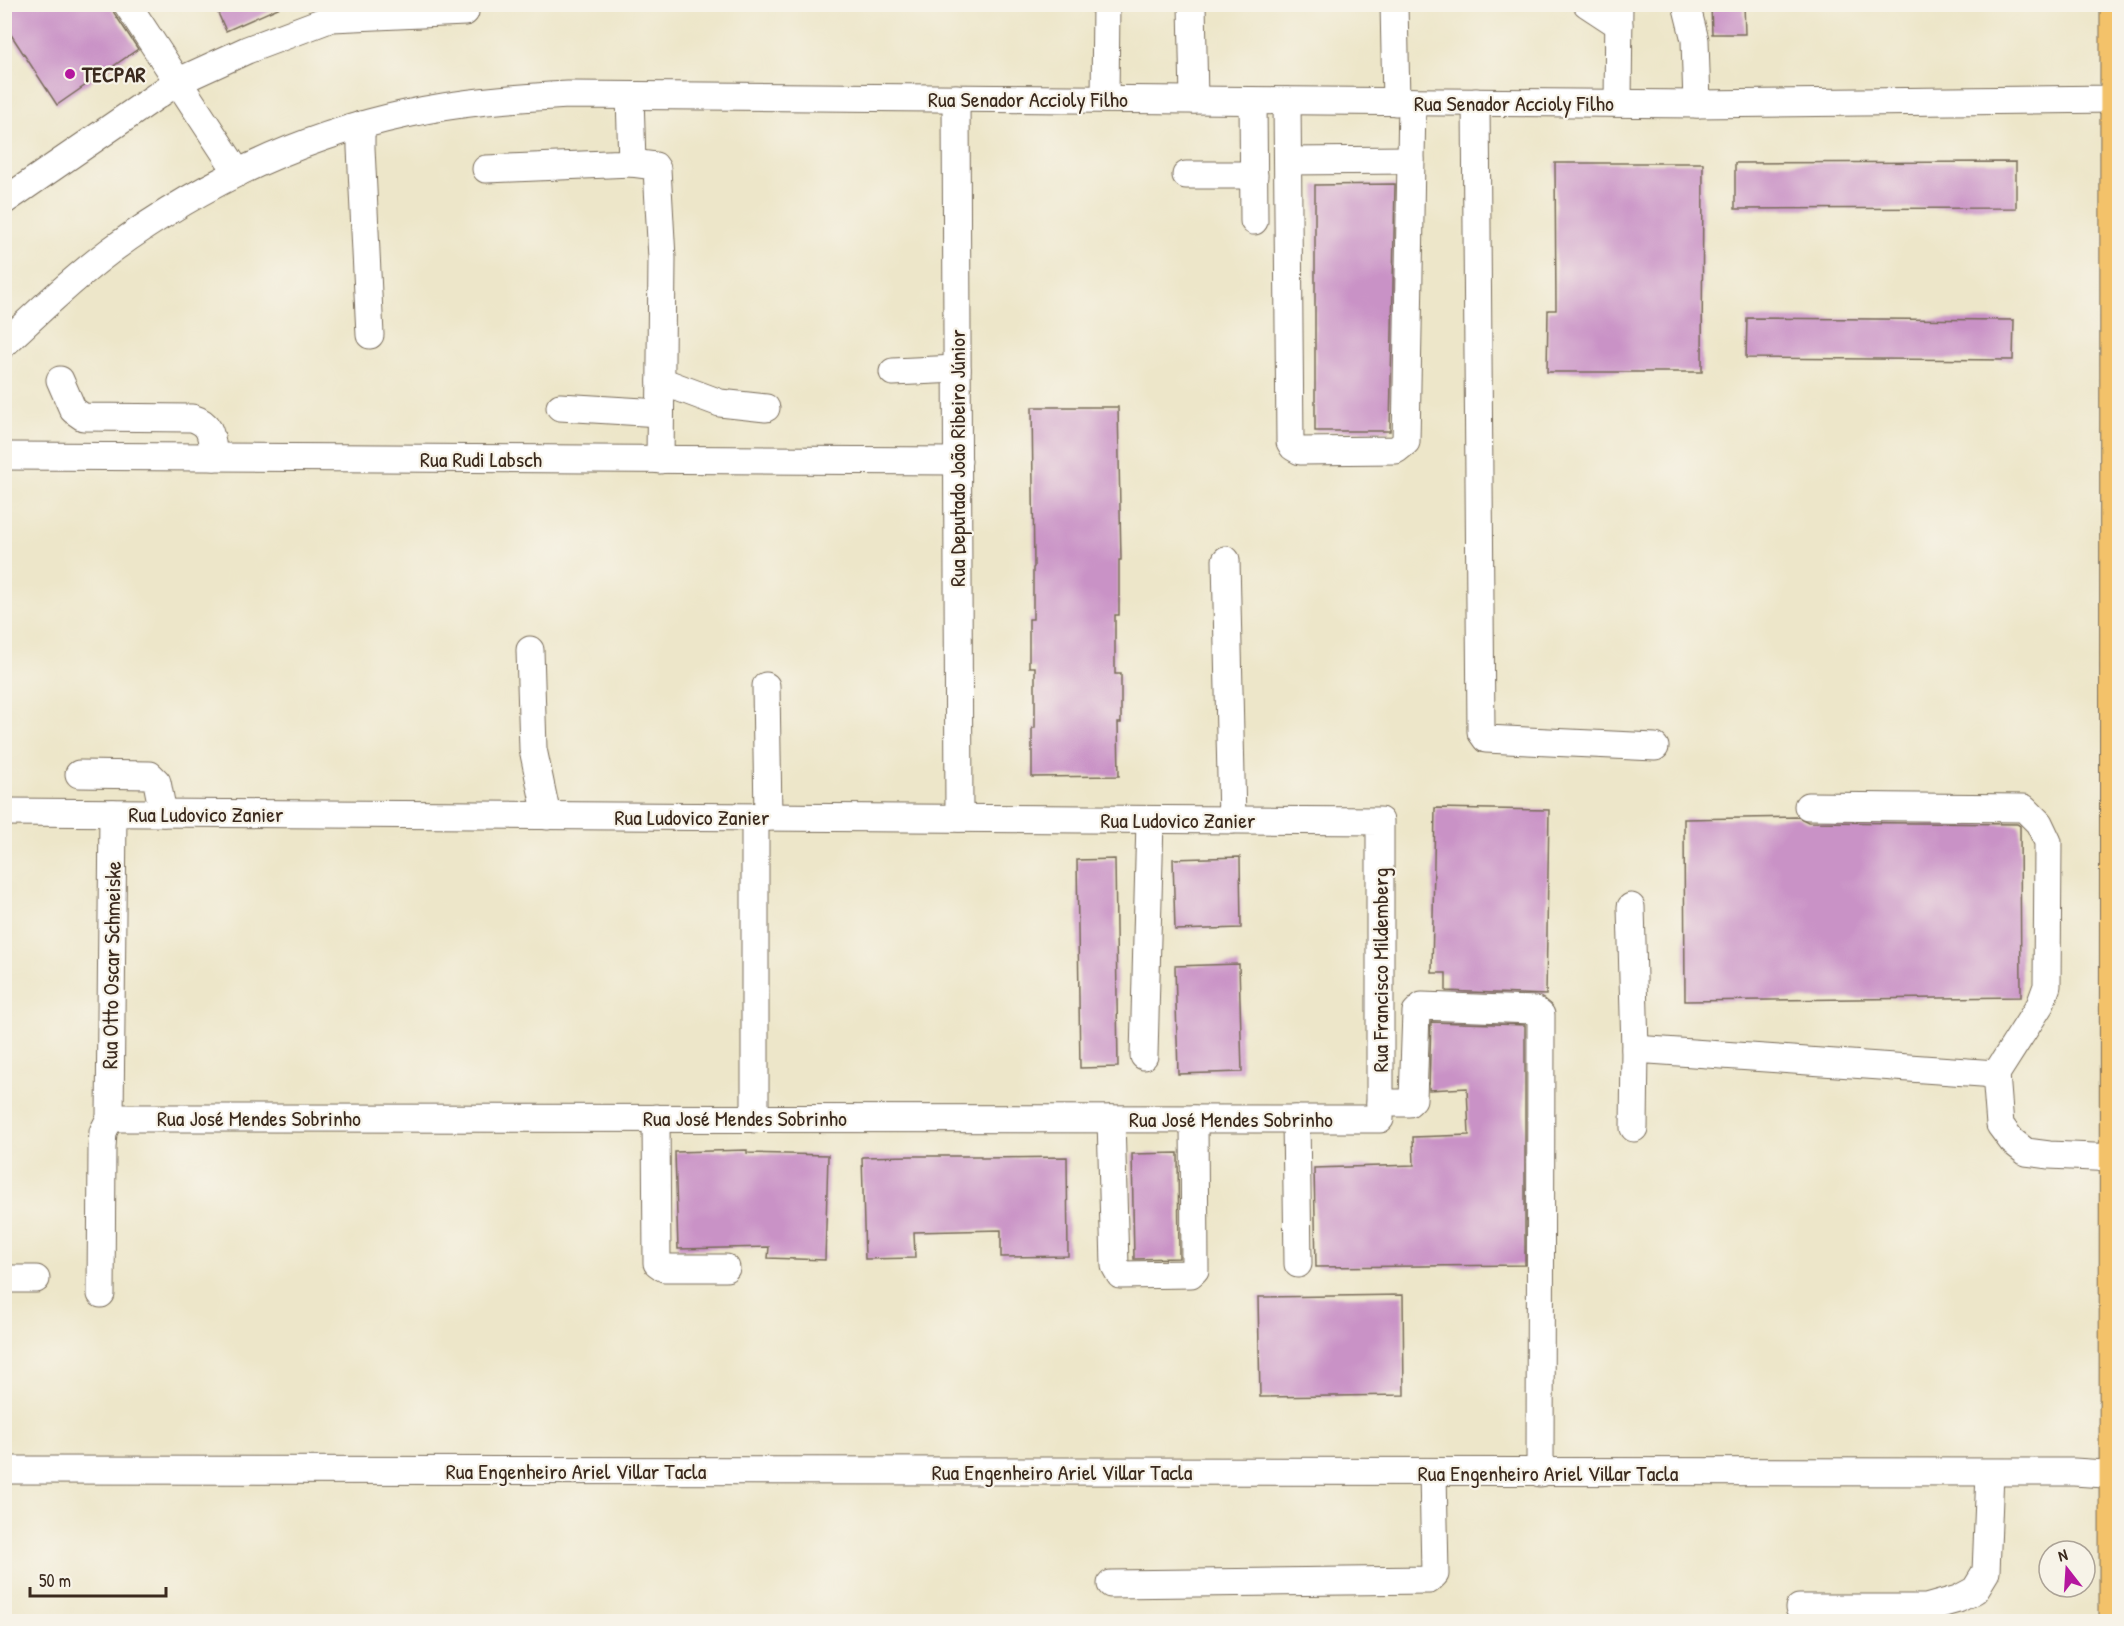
<svg xmlns="http://www.w3.org/2000/svg" width="2124" height="1626" font-family="'Patrick Hand',sans-serif">
	<rect width="100%" height="100%" fill="#f7f3e8"/>
	<filter id="ink" filterUnits="userSpaceOnUse"><feTurbulence type="fractalNoise" baseFrequency=".0167" numOctaves="2"/><feDisplacementMap in="SourceGraphic" scale="12" xChannelSelector="R" yChannelSelector="G"/><feConvolveMatrix kernelMatrix="1 2 1 2 8 2 1 2 1" color-interpolation-filters="sRGB"/></filter>
	<filter id="wash" filterUnits="userSpaceOnUse"><feTurbulence type="fractalNoise" baseFrequency=".008" numOctaves="4" result="noise"/><feDisplacementMap in="SourceGraphic" scale="24" xChannelSelector="R" yChannelSelector="G"/><feGaussianBlur stdDeviation="1.35" result="paint"/><feColorMatrix in="noise" values="0 0 0 0 0 0 0 0 0 0 0 0 0 0 0 0 0 1.4 0 .05"/><feComposite in="paint" operator="in"/></filter>
	<g filter="url(#wash)">
		<rect width="100%" height="100%" fill="#ede6c9"/>
		<g id="blocks">
			<!-- building -->
			<g fill="#c992c6">
				<polygon points="4,4 111,4 114,13 138,49 57,105 4,24"/>
				<polygon points="214,4 287,4 226,31"/>
				<polygon points="1711,4 1744,4 1745,34 1712,34"/>
				<polygon points="2016,162 2016,208 1735,209 1735,163"/>
				<polygon points="1555,163 1703,163 1702,372 1547,372 1548,310 1556,310"/>
				<polygon points="1395,184 1390,431 1315,431 1315,185"/>
				<polygon points="1747,318 2014,320 2013,360 1746,358"/>
				<polygon points="1032,407 1118,407 1121,560 1119,560 1119,615 1115,615 1115,674 1121,674 1121,723 1118,723 1119,776 1032,777 1032,728 1035,728 1035,667 1029,667 1029,619 1033,619 1033,568 1034,567"/>
				<polygon points="1435,808 1549,810 1546,995 1446,991 1446,973 1432,973"/>
				<polygon points="1798,817 1808,822 2017,824 2020,826 2021,997 1685,1001 1684,819"/>
				<polygon points="1240,857 1241,928 1175,930 1173,859"/>
				<polygon points="1115,859 1118,1067 1080,1068 1077,860"/>
				<polygon points="1239,964 1242,1072 1178,1074 1175,966"/>
				<polygon points="1431,1022 1525,1025 1525,1265 1316,1267 1314,1168 1414,1165 1413,1137 1469,1135 1467,1088 1429,1090"/>
				<polygon points="747,1150 747,1153 828,1155 825,1260 768,1258 769,1247 678,1249 675,1152"/>
				<polygon points="1178,1153 1179,1258 1134,1259 1132,1154"/>
				<polygon points="912,1156 981,1156 981,1158 1067,1157 1068,1256 1001,1257 1001,1230 914,1232 915,1258 865,1259 862,1157"/>
				<polygon points="1403,1295 1404,1395 1260,1397 1258,1297"/>
			</g>
		</g>
	</g>
	<g filter="url(#ink)">
		<use href="#blocks" fill-opacity="0" stroke="#796c5a" stroke-width="1.5"/>
		<g fill="none" stroke-linecap="round" stroke-linejoin="round">
			<!-- minor casing -->
			<g stroke="#796c5a" stroke-width="29">
				<g id="minor">
					<polyline points="127,4 238,173"/>
					<polyline points="1192,4 1194,100"/>
					<polyline points="1394,4 1396,102"/>
					<polyline points="1587,4 1619,25"/>
					<polyline points="1686,4 1695,40 1697,104"/>
					<polyline points="956,98 959,818"/>
					<polyline points="1105,99 1106,4"/>
					<polyline points="1253,101 1254,221"/>
					<polyline points="1287,101 1290,442 1293,447 1300,451 1396,450 1406,442 1412,102"/>
					<polyline points="1476,102 1481,732 1486,739 1655,747"/>
					<polyline points="1618,103 1619,4"/>
					<polyline points="361,125 361,148 370,335"/>
					<polyline points="1288,161 1411,160"/>
					<polyline points="632,163 655,166 657,169 662,258 660,460"/>
					<polyline points="486,169 632,163 630,96"/>
					<polyline points="1186,175 1254,175"/>
					<polyline points="4,201 177,82 247,50 332,18 465,12 463,4"/>
					<path d="M4,344C38,312 73,279 110,251C198,186 299,137 406,114C459,102 514,98 568,95L1697,104L2117,99L2120,97"/>
					<polyline points="893,372 957,369"/>
					<path d="M60,380L73,410L83,417L192,418C213,424 211,438 214,457"/>
					<polyline points="661,381 720,403 766,408"/>
					<polyline points="560,407 660,413"/>
					<polyline points="4,456 958,461"/>
					<polyline points="1226,560 1232,820"/>
					<polyline points="530,650 533,749 547,816"/>
					<polyline points="766,686 768,817"/>
					<polyline points="79,774 150,775 157,782 163,813"/>
					<polyline points="1808,806 2024,808 2039,823 2048,842 2047,986 2040,1005 1996,1074"/>
					<polyline points="4,812 1380,821 1380,1119 110,1118"/>
					<polyline points="1631,907 1635,1049"/>
					<polyline points="1144,1056 1150,820"/>
					<polyline points="1380,1103 1409,1103 1413,1099 1416,1012 1422,1006 1535,1010 1541,1015 1540,1473"/>
					<polyline points="656,1118 657,1263 664,1268 726,1268"/>
					<polyline points="755,1119 755,817"/>
					<polyline points="1111,1119 1115,1266 1120,1275 1191,1274 1195,1270 1194,1119"/>
					<polyline points="1296,1119 1298,1264"/>
					<polyline points="1634,1128 1635,1049 1996,1074 2000,1125 2012,1141 2026,1152 2049,1155 2116,1158"/>
					<polyline points="4,1279 36,1279"/>
					<polyline points="101,1294 102,1148 103,1132 110,1118 113,813"/>
					<polyline points="4,1470 2074,1472 2120,1475"/>
					<polyline points="1111,1584 1429,1580 1435,1574 1433,1472"/>
					<polyline points="1799,1608 1926,1608 1958,1599 1975,1590 1986,1572 1990,1473"/>
				</g>
			</g>
			<!-- major casing -->
			<g stroke="#796c5a" stroke-width="35">
				<polyline id="major" points="2116,1622 2117,4"/>
			</g>
			<!-- minor -->
			<use href="#minor" stroke="#fff" stroke-width="27"/>
			<!-- major -->
			<use href="#major" stroke="#f3c26a" stroke-width="33"/>
		</g>
	</g>
	<!-- markers -->
	<circle fill="#b5179e" stroke="#f7f3e8" stroke-width="2" cx="70" cy="74" r="6"/>
	<g text-anchor="middle" stroke-width="4.5" stroke-linejoin="round" paint-order="stroke">
		<!-- poi labels -->
		<g font-size="22" font-weight="bold" fill="#3b2a1e" stroke="#f7f3e8" text-anchor="start">
			<text x="82" y="82">TECPAR</text>
		</g>
		<!-- street labels -->
		<g font-size="22" fill="#3b2a1e" stroke="#f7f3e8">
			<text x="1028" y="107">Rua Senador Accioly Filho</text>
			<text x="1514" y="111">Rua Senador Accioly Filho</text>
			<text transform="translate(957 458) rotate(-90)" y="8">Rua Deputado João Ribeiro Júnior</text>
			<text x="481" y="467">Rua Rudi Labsch</text>
			<text x="206" y="822">Rua Ludovico Zanier</text>
			<text x="692" y="825">Rua Ludovico Zanier</text>
			<text x="1178" y="828">Rua Ludovico Zanier</text>
			<text transform="translate(111 965) rotate(-89)" y="8">Rua Otto Oscar Schmeiske</text>
			<text transform="translate(1380 970) rotate(-90)" y="8">Rua Francisco Mildemberg</text>
			<text x="259" y="1126">Rua José Mendes Sobrinho</text>
			<text x="745" y="1126">Rua José Mendes Sobrinho</text>
			<text x="1231" y="1127">Rua José Mendes Sobrinho</text>
			<text x="576" y="1479">Rua Engenheiro Ariel Villar Tacla</text>
			<text x="1062" y="1480">Rua Engenheiro Ariel Villar Tacla</text>
			<text x="1548" y="1481">Rua Engenheiro Ariel Villar Tacla</text>
		</g>
	</g>
	<!-- margin -->
	<rect width="2124" height="1626" fill="none" stroke="#f7f3e8" stroke-width="24"/>
	<!-- north arrow -->
	<g transform="translate(2067 1569) rotate(343)"><circle r="28" fill="#f7f3e8" stroke="#aca397" stroke-width="1.5"/>
	<path d="M0-4.5L10 22L0 15L-10 22Z" fill="#b5179e"/>
	<text y="-9" font-size="16" font-weight="bold" text-anchor="middle" fill="#3b2a1e">N</text>
	</g>
	<!-- scale -->
	<path d="M30 1587v9h136v-9" fill="none" stroke="#3b2a1e" stroke-width="3"/>
	<text x="39" y="1587" font-size="18" fill="#3b2a1e" stroke="#f7f3e8" stroke-width="4.5" paint-order="stroke">50 m</text>
</svg>
